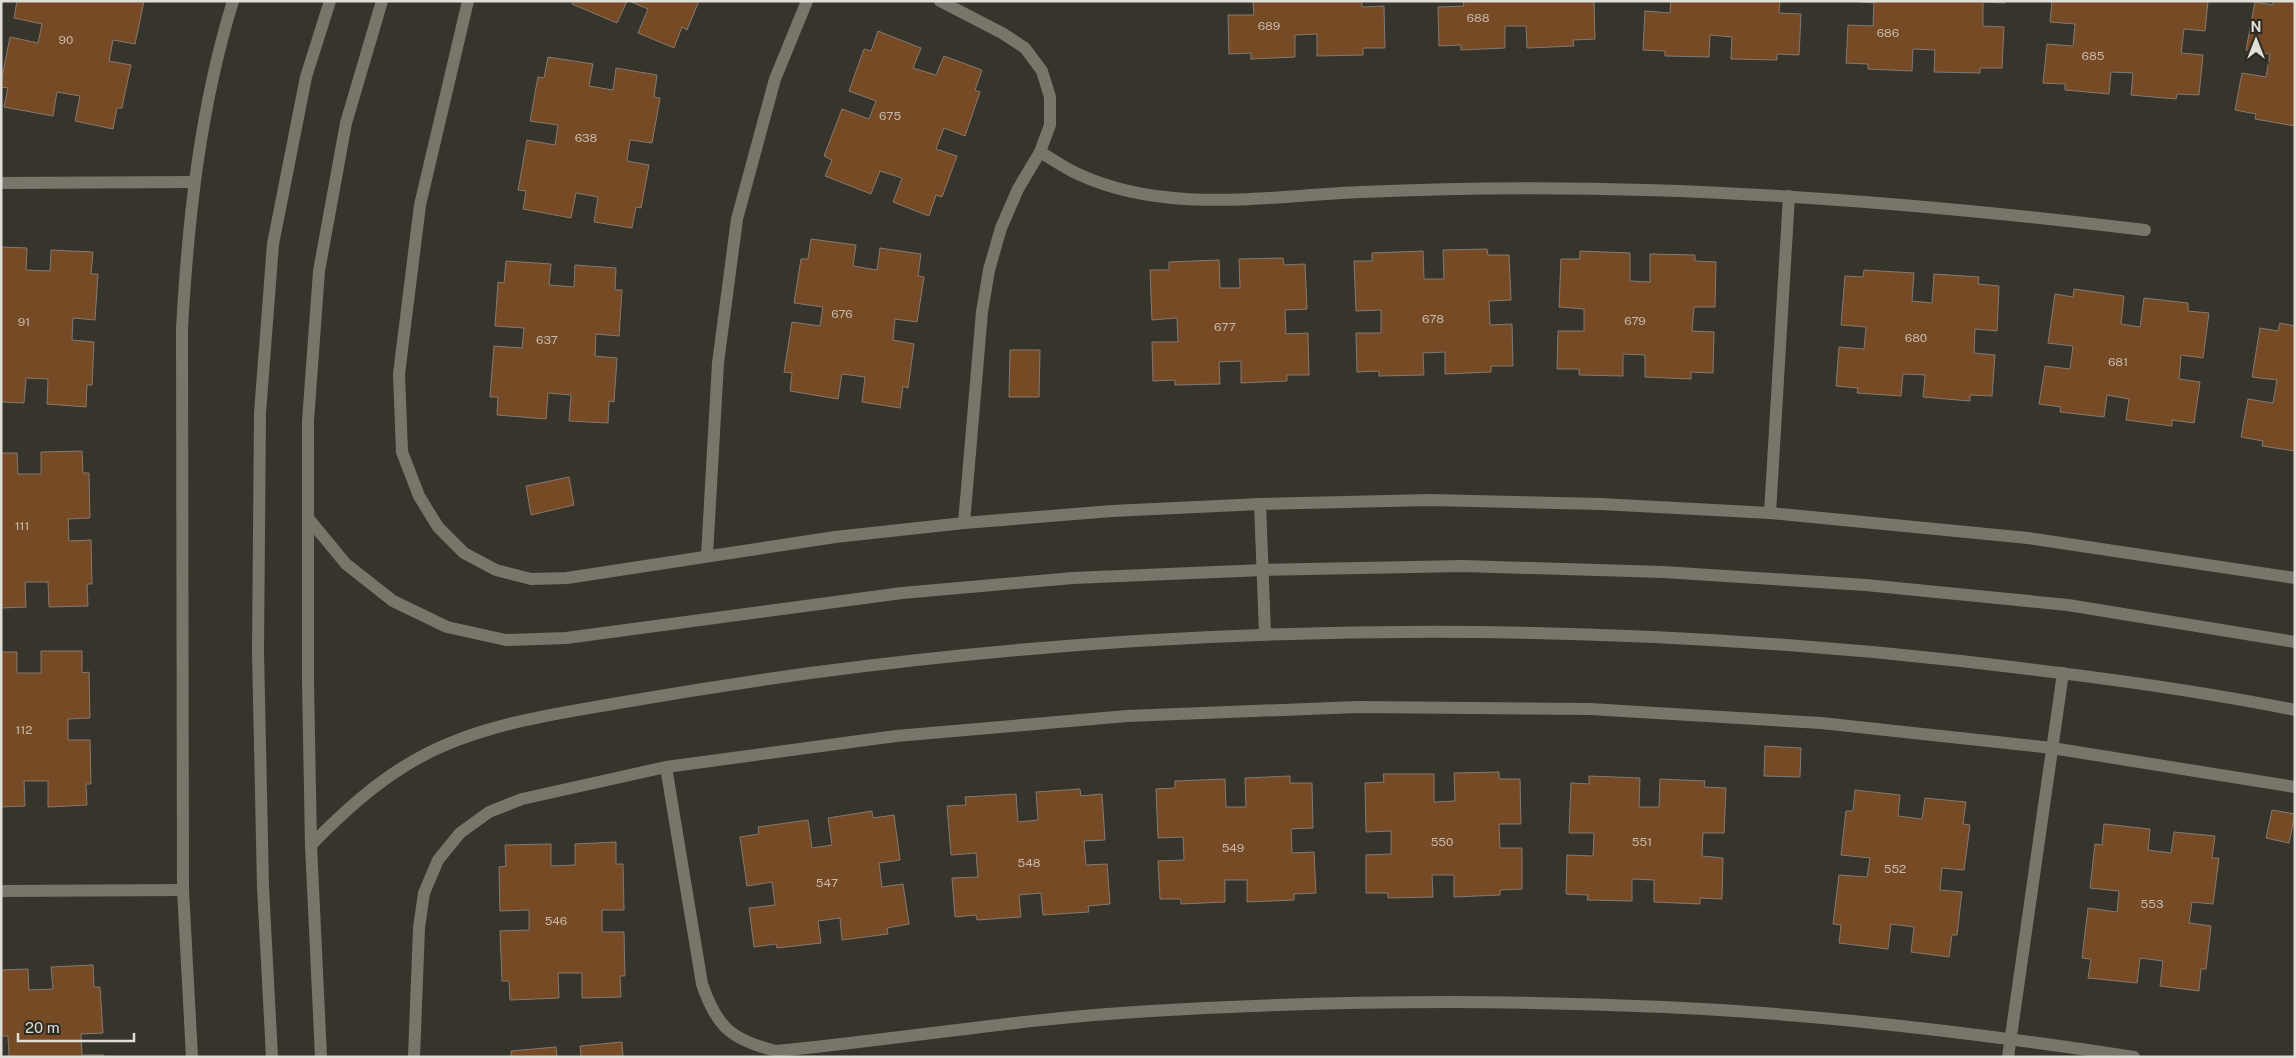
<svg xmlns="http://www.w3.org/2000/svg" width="2296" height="1058" font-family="'Public Sans',sans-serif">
	<rect width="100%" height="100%" fill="#37352b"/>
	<!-- building -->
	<g fill="#774a26" stroke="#837971">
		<polygon points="17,1 144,1 135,44 113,40 109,61 131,65 122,108 117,108 113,129 75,121 80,96 57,92 53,116 4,107 8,88 1,87 1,82 10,37 38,43 42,24 14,18"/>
		<polygon points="573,1 627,1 617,23 572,4"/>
		<polygon points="629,1 699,1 687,30 682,27 674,48 638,33 648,9"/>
		<polygon points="1253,1 1362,1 1362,7 1384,6 1385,48 1363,48 1363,55 1317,56 1317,34 1295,35 1295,57 1251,59 1251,53 1229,54 1228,15 1254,15"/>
		<polygon points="1463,1 1594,1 1595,39 1573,40 1574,46 1527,48 1526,26 1505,26 1505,48 1461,50 1461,45 1439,46 1438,7 1464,6"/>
		<polygon points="1671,1 1780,1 1779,13 1801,14 1799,55 1777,54 1777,60 1731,59 1732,37 1710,35 1709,57 1665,56 1665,51 1643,50 1645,11 1670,13"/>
		<polygon points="2005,1 2005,3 1983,2 1983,26 2004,27 2002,68 1980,68 1980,73 1934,72 1935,50 1913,49 1912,71 1868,69 1868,64 1846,63 1848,25 1873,26 1874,3 1850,1"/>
		<polygon points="2052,1 2208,1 2205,31 2184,29 2181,53 2203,55 2199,95 2177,94 2176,99 2131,95 2133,73 2111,72 2109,94 2065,90 2065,84 2043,83 2047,44 2073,46 2075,24 2050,22"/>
		<polygon points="2273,1 2295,1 2295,126 2255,119 2256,114 2235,110 2242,73 2266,77 2270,54 2246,50 2255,2 2273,5"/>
		<polygon points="878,31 921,48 913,68 936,75 944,56 982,70 975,90 980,92 965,136 944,128 936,149 957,156 942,197 936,195 929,216 893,202 902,178 880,171 871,194 825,176 832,160 824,156 842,109 869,119 876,101 849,91 864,49 871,51"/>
		<polygon points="548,57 593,64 589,86 613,90 616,68 657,75 654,97 660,98 652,143 630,140 627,161 649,165 641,208 636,207 632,228 594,222 598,197 576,193 571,218 523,209 526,191 518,190 527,140 555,145 558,125 530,121 538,77 544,78"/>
		<polygon points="811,239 856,245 853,266 877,270 880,248 921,254 918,276 924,277 917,322 895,319 893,340 914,344 908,388 903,386 900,408 862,402 865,377 842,374 838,399 790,391 792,373 784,372 792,322 820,326 823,307 794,303 801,259 808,259"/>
		<polygon points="1,247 27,248 26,270 50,271 51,250 93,252 91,274 98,274 95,320 73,318 72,340 94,342 92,385 87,385 86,407 47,404 48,379 26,378 24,403 1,402"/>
		<polygon points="1487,249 1488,255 1509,255 1511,300 1489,301 1490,325 1512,324 1513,366 1491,366 1491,372 1445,374 1445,352 1423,353 1424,375 1379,376 1379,371 1357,372 1356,333 1381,333 1381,310 1356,311 1354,261 1372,261 1372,253 1423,251 1424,279 1444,279 1443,250"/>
		<polygon points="1580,251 1630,253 1630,281 1650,282 1650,254 1695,255 1695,261 1716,262 1715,307 1694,307 1692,331 1714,332 1713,373 1691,372 1691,379 1645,377 1645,355 1623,354 1623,376 1579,375 1579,369 1557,369 1558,331 1584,331 1584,309 1559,307 1561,259 1580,259"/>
		<polygon points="1283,258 1284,265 1305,264 1307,309 1285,310 1286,334 1308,333 1309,375 1287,375 1287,381 1241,383 1241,361 1219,362 1220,384 1175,385 1175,380 1153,381 1152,342 1178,342 1177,318 1152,320 1150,270 1169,270 1169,262 1219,260 1220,288 1240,288 1239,259"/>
		<polygon points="506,261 551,264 549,285 574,287 575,265 616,268 615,290 622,290 619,336 596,334 595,356 617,358 614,402 609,401 608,423 569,421 571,395 548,393 546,419 497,415 498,397 490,397 494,346 522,348 524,328 495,326 498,282 504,283"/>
		<polygon points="1864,270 1914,273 1912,301 1932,303 1934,274 1979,277 1978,284 1999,286 1997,331 1975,329 1974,353 1995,355 1992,396 1970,395 1970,401 1923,397 1925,375 1903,374 1901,396 1857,393 1858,388 1836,386 1839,347 1864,349 1866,327 1841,325 1845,276 1863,277"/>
		<polygon points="2074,289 2124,296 2121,324 2140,327 2144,298 2188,303 2188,311 2209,313 2203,358 2181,355 2179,379 2200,382 2194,423 2172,420 2172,426 2126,420 2129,399 2107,395 2104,417 2060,412 2061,407 2039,404 2045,366 2070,369 2073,346 2048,343 2055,294 2073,297"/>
		<polygon points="2280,323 2295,326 2295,451 2262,446 2263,441 2241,437 2248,399 2273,403 2277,380 2252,377 2260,328 2278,331"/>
		<polygon points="1010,350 1040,350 1039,397 1009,397"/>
		<polygon points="82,451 83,473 89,473 90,518 68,519 69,541 91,540 92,584 87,584 88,606 49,607 48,582 25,582 26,607 1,608 1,453 17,453 18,474 41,474 41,452"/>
		<polygon points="569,477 574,505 531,515 526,486"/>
		<polygon points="41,651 82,651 82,673 89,672 90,718 68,719 68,740 90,740 91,784 86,784 87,805 48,807 48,781 24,781 25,806 1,807 1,652 17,652 17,673 41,673"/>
		<polygon points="1765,746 1801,748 1800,777 1764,776"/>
		<polygon points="1499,772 1499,779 1520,779 1521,824 1499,824 1500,848 1522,848 1522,889 1500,890 1500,895 1454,897 1454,875 1432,875 1433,897 1388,898 1388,893 1366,893 1366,855 1391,854 1391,831 1366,832 1365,783 1384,782 1383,774 1434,774 1434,802 1455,801 1454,773"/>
		<polygon points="1290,776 1290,783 1312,783 1313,828 1291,829 1292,853 1314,852 1316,893 1294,894 1294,900 1247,902 1247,880 1225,880 1225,902 1181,904 1181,899 1160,899 1158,861 1184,860 1183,837 1158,838 1156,789 1175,788 1175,781 1225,779 1226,807 1246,807 1245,778"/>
		<polygon points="1589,776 1640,778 1639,807 1659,807 1660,779 1705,781 1704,787 1726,788 1724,833 1703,833 1702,856 1723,858 1722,899 1700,898 1700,904 1654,902 1654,880 1632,879 1632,901 1587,900 1588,895 1566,894 1567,855 1593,856 1594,833 1569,833 1571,783 1589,784"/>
		<polygon points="1080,789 1081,796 1102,794 1105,840 1084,841 1086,865 1107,864 1110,904 1088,906 1089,912 1043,915 1041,893 1019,895 1021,917 977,920 976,915 955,917 952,878 978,877 976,853 951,855 947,806 966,805 965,797 1016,794 1018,822 1038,820 1036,792"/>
		<polygon points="1855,790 1900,795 1898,816 1922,819 1925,798 1966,802 1963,824 1970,825 1964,870 1942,868 1940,890 1962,892 1957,935 1952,935 1949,957 1911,952 1914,927 1891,924 1888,949 1839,943 1841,925 1833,924 1839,875 1867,877 1870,858 1841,855 1846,811 1853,811"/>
		<polygon points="2272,810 2295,814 2289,843 2266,838"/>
		<polygon points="872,811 873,818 894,815 900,860 879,863 882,887 903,884 909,924 887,928 888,934 842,940 840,918 818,921 821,943 777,948 776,944 754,947 749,908 775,905 772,882 747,886 740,837 759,834 758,827 808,820 812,848 832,845 828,818"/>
		<polygon points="2104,824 2150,829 2148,850 2171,853 2174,832 2215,836 2212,858 2219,858 2213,904 2192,902 2189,923 2211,926 2206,969 2201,969 2199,991 2160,986 2163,961 2140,958 2137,983 2088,978 2091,959 2082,958 2088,908 2117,912 2119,891 2090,888 2095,844 2102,845"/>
		<polygon points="616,842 616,864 623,864 624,910 602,910 602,932 624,932 625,976 620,976 621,997 582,998 582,973 558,973 559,998 510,1000 509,981 502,981 500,931 529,930 529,910 500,911 499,867 506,866 505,845 551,844 551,866 575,865 575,844"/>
		<polygon points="93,965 94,987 100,987 103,1033 81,1034 82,1055 104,1055 104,1057 1,1057 9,1056 8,1036 1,1036 1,970 28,969 29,990 53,989 51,967"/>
		<polygon points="622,1042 623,1057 581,1057 580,1046"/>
		<polygon points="556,1047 557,1057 511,1057 511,1051"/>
	</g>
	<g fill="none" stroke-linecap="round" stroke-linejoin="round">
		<!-- minor -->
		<g stroke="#78766b" stroke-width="12">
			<polyline points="468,1 420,205 399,374 402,452 419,496 438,527 464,553 496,570 531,579 567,578 835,537 964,523 1112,511 1260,504 1430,500 1601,504 1770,513 2028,538 2295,578"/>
			<polyline points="940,1 1002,33 1025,48 1042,71 1050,97 1050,125 1040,152 1018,189 1001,228 989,270 982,312 964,523"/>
			<path d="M1040,152C1052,159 1065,168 1078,174C1166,215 1268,196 1361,192C1456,188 1552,187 1647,190C1814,195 1979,210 2145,230"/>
			<polyline points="1,183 194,182"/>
			<polyline points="1770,513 1789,196"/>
			<polyline points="707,555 718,363 737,219 775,79 807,1"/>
			<path d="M666,767L702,984C717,1028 732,1040 776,1051C901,1039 1025,1018 1151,1011C1322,1001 1493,999 1664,1007C1822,1014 1978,1033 2134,1057"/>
			<polyline points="1,891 183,890"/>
			<path d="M192,1057L183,890L182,329C188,219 200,108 233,1"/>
			<polyline points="414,1057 419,928 424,893 438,860 460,833 489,812 522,799 666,767 896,736 1127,716 1358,707 1590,709 1821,723 2052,748 2295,787"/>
			<polyline points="2008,1057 2063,673"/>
		</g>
		<!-- tertiary -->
		<g stroke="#78766b" stroke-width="12">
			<polyline points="1260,504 1265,633"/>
			<polyline points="308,518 346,564 393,601 447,627 506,640 566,638 902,593 1073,578 1263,570 1463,566 1663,572 1866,585 2068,605 2295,642"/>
			<path d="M311,845C352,803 395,765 450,743C504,721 561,713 618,703C682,692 746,682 810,673C1192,622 1578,619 1961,661C2073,674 2185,688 2295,710"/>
			<polyline points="272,1057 263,887 258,651 260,413 273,244 306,77 330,1"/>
			<polyline points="321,1057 311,845 308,681 308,421 319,271 346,123 382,1"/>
		</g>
	</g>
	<g text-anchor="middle" stroke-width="4" stroke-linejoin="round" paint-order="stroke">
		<!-- number labels -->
		<g font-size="12" fill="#c5b9ab">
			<text x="1478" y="22">688</text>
			<text x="1269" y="30">689</text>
			<text x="1888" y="37">686</text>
			<text x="66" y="44">90</text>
			<text x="2093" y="60">685</text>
			<text x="890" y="120">675</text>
			<text x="586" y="142">638</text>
			<text x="842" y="318">676</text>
			<text x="1433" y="323">678</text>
			<text x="1635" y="325">679</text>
			<text x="24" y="326">91</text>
			<text x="1225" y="331">677</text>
			<text x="1916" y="342">680</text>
			<text x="547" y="344">637</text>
			<text x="2118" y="366">681</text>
			<text x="22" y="530">111</text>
			<text x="24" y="734">112</text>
			<text x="1442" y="846">550</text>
			<text x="1642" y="846">551</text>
			<text x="1233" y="852">549</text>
			<text x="1029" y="867">548</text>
			<text x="1895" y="873">552</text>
			<text x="827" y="887">547</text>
			<text x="2152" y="908">553</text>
			<text x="556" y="925">546</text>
		</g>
	</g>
	<!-- border -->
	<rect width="2296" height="1058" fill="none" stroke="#dfded7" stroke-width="5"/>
	<!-- north arrow -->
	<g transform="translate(2256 40)" stroke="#2d2b21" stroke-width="4" paint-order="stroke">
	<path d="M0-4L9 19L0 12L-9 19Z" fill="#dfded7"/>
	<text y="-8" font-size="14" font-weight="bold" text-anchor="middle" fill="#dfded7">N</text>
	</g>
	<!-- scale -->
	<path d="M18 1033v8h116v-8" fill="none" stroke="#dfded7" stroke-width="2.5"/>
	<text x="25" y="1033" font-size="15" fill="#dfded7" stroke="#2d2b21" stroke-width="4" paint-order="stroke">20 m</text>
</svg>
